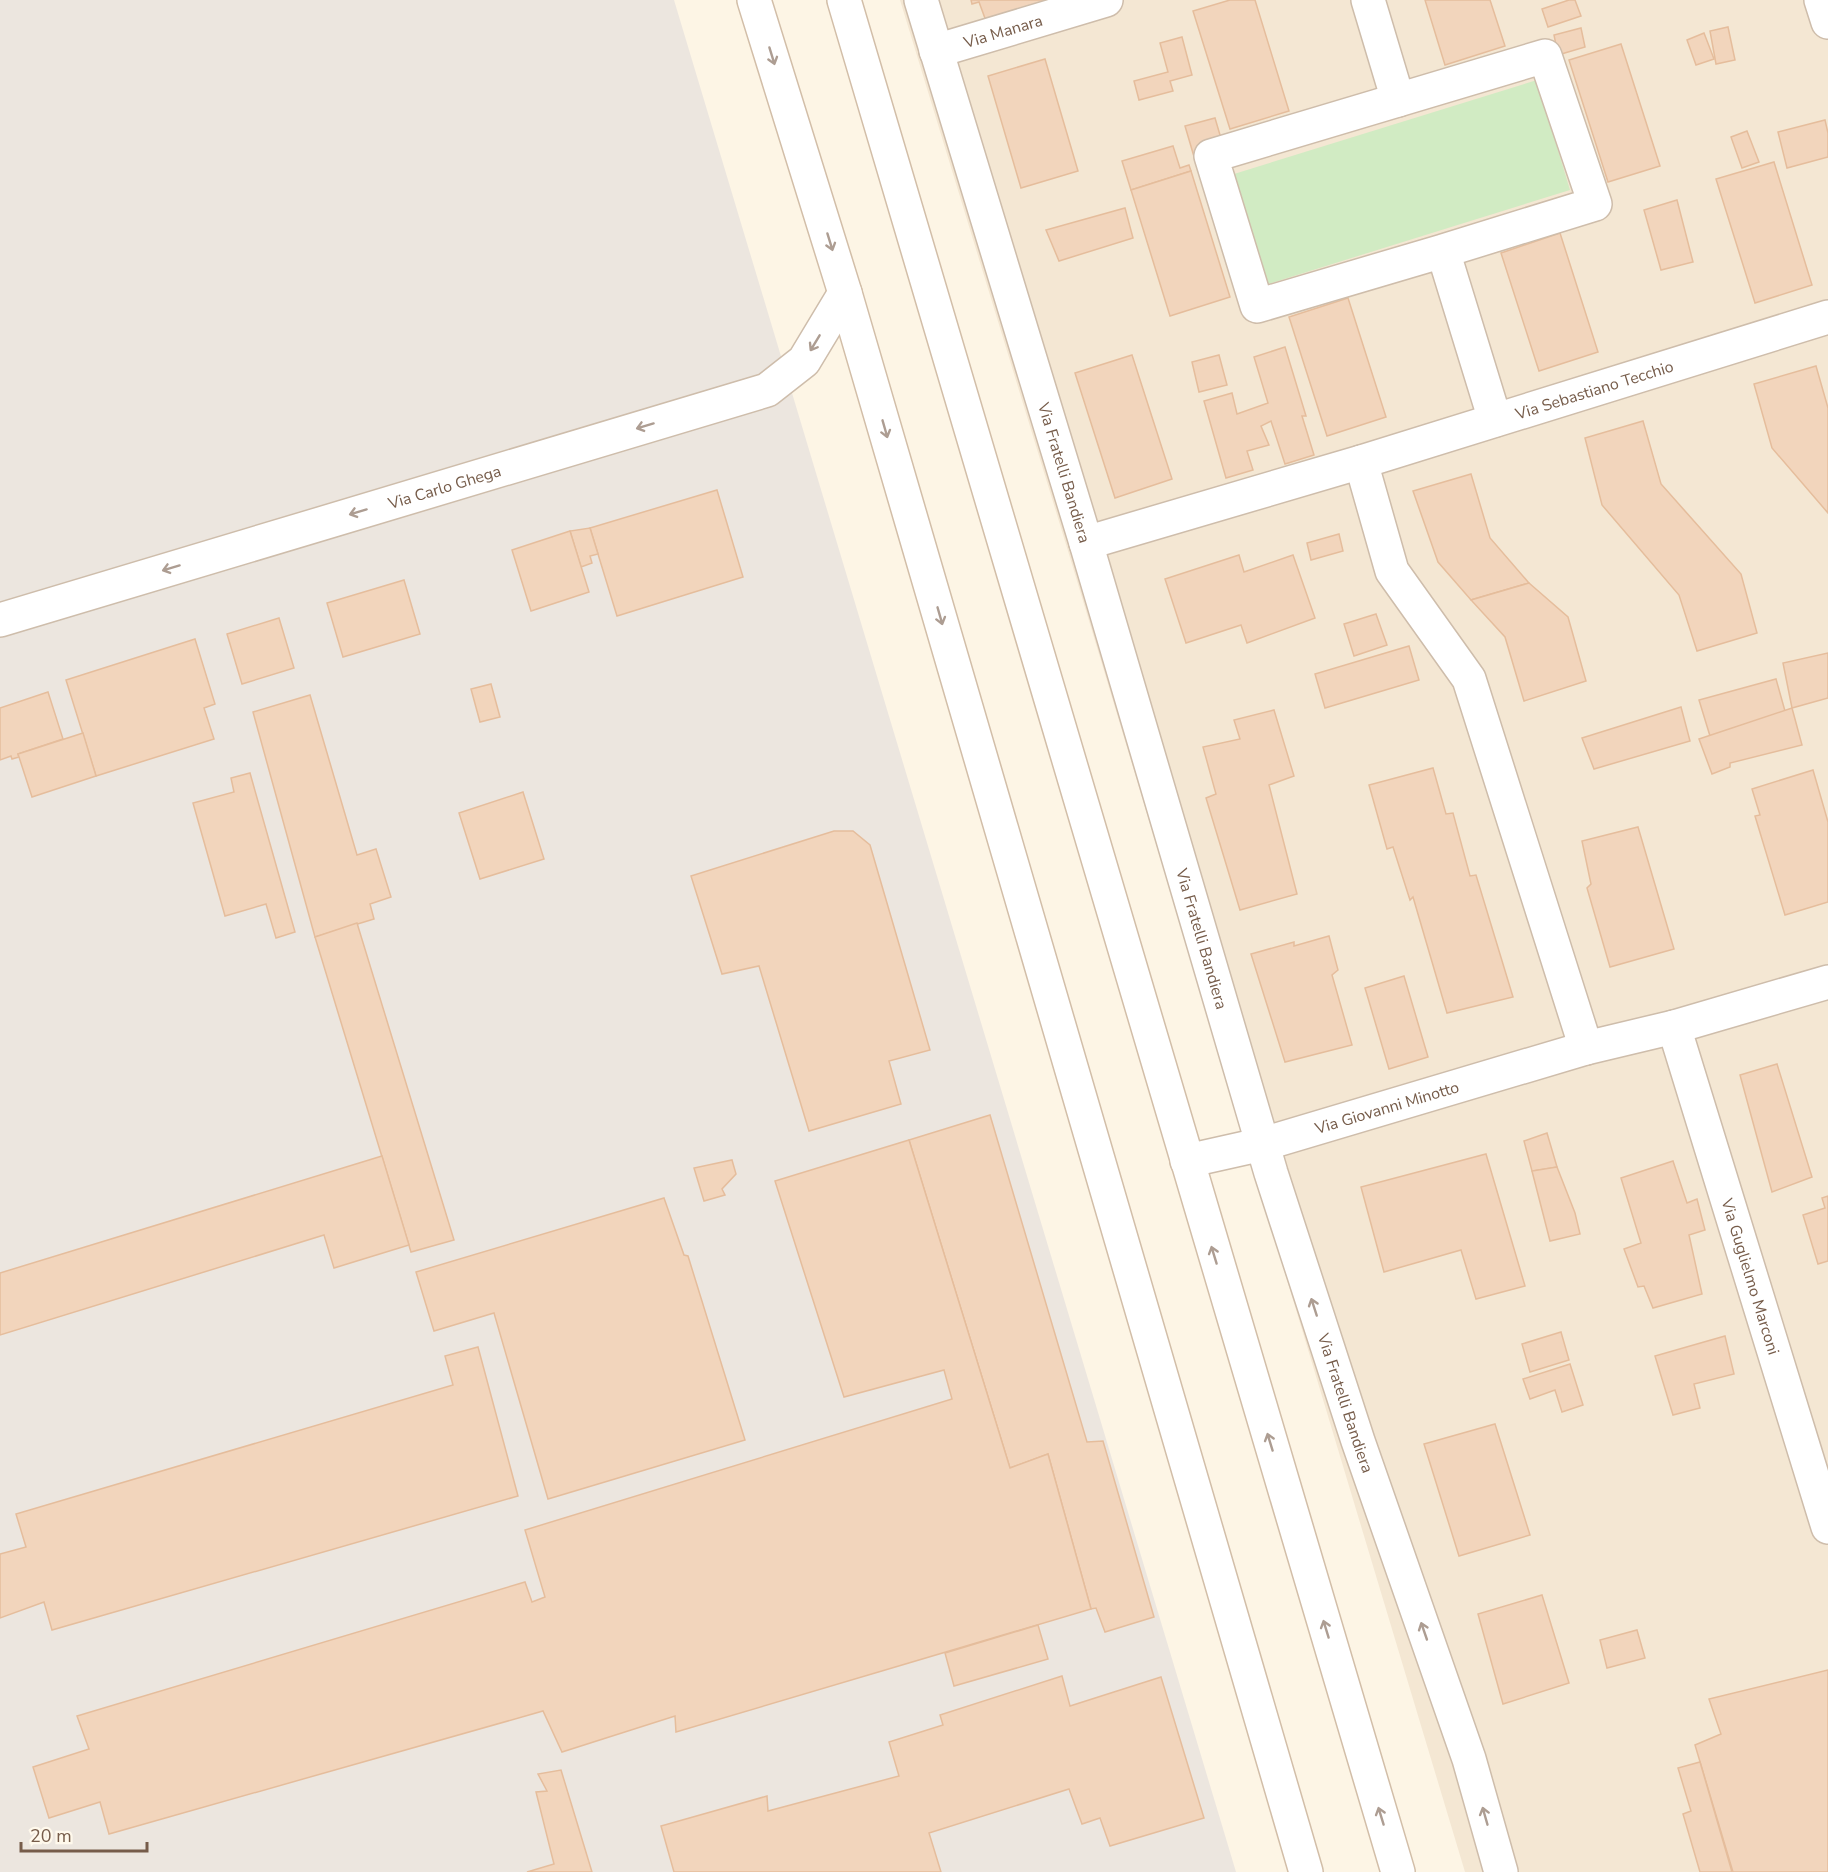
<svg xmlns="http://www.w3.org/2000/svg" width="1828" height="1872" font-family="'Nunito Sans',sans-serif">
	<rect width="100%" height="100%" fill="#fdf5e5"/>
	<!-- residential -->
	<polygon fill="#f4e7d3" points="900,0 1828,0 1828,1872 1465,1872 1068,551"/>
	<!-- industrial -->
	<polygon fill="#ece6df" points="0,0 674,0 1236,1872 0,1872"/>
	<!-- green -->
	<polygon fill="#d1ebc3" points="1537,80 1570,190 1268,284 1234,174"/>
	<!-- building -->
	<g fill="#f2d5bc" stroke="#e5bd9c" stroke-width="1.5">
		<polygon points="971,0 1058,0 986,21 979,2 972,4"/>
		<polygon points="1230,0 1255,0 1289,111 1230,129 1193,11"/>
		<polygon points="1425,0 1490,0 1505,46 1445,65"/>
		<polygon points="1569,0 1575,0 1581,16 1548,27 1542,9"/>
		<polygon points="1728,27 1735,60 1716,64 1710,31"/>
		<polygon points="1581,28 1585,47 1558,55 1554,35"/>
		<polygon points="1704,33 1714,59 1696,65 1687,40"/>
		<polygon points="1182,37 1192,75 1170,81 1173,91 1139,100 1134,81 1168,72 1160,43"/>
		<polygon points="1621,44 1660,166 1608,182 1569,60"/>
		<polygon points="1045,59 1078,171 1021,188 988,76"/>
		<polygon points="1215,118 1225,152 1195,160 1185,126"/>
		<polygon points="1825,120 1828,133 1828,157 1787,168 1778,132"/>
		<polygon points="1747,131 1759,162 1742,168 1731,137"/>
		<polygon points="1173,146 1180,168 1189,165 1191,171 1131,190 1122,161"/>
		<polygon points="1774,162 1812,285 1755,303 1716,179"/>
		<polygon points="1191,171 1230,297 1170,316 1131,190"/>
		<polygon points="1677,200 1693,262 1661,270 1644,210"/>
		<polygon points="1125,208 1133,238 1059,261 1046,230"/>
		<polygon points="1560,233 1598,352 1539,371 1501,253"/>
		<polygon points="1348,298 1386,417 1327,436 1289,317"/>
		<polygon points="1285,347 1306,416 1302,416 1314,455 1285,464 1271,421 1261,426 1269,445 1247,451 1253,470 1226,478 1204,401 1232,393 1237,414 1268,403 1254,357"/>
		<polygon points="1132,355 1172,479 1115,498 1075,373"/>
		<polygon points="1219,355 1227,385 1199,392 1192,362"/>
		<polygon points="1816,366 1828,408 1828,513 1772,448 1754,384"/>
		<polygon points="1643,421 1661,484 1741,574 1757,633 1697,651 1679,595 1602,505 1585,438"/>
		<polygon points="1471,474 1490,538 1529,583 1471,600 1438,562 1413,491"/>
		<polygon points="717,490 743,577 617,616 590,528"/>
		<polygon points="590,528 598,554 590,556 592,563 581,567 570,531"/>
		<polygon points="570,531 589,592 531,611 512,550"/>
		<polygon points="1339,534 1343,551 1311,560 1307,543"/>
		<polygon points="1239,555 1244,572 1293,555 1315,618 1247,643 1241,625 1186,643 1165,579"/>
		<polygon points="404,580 420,634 343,657 327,603"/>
		<polygon points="1529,583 1568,617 1586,681 1524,701 1505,637 1471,600"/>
		<polygon points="1376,614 1387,645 1354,656 1344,624"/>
		<polygon points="279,618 294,668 242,684 227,634"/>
		<polygon points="195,639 215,704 204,708 214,739 96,776 66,680"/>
		<polygon points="1409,646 1419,680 1325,708 1315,674"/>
		<polygon points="1828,653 1828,698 1792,708 1783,663"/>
		<polygon points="1776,679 1785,711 1710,736 1699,700"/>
		<polygon points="491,684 500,717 480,722 471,689"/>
		<polygon points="48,692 63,739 18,754 19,757 12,759 11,756 0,760 0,708"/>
		<polygon points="310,695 357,855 376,849 391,897 370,904 374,919 315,937 253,712"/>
		<polygon points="1681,707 1690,741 1594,769 1582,738"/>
		<polygon points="1792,708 1802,745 1730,763 1730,767 1712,774 1699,739"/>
		<polygon points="1274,710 1294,776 1269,785 1297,894 1240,910 1206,798 1216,794 1203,747 1240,739 1234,720"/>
		<polygon points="83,733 96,776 32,797 18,754"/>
		<polygon points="1433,768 1446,814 1453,813 1470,876 1476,875 1513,997 1447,1013 1413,897 1410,900 1393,847 1387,849 1369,785"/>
		<polygon points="1813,770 1828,822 1828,902 1785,915 1755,816 1760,815 1752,789"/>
		<polygon points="250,773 295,932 276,938 266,904 225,916 193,803 234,792 231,778"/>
		<polygon points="523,792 544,859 480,879 459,813"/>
		<polygon points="1638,827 1674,949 1610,967 1587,888 1591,884 1582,841"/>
		<polygon points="834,831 853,831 870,845 930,1050 889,1061 901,1104 809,1131 759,966 722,974 691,876"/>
		<polygon points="357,923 454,1240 411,1252 315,937"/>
		<polygon points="1329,936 1338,970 1332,975 1352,1045 1285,1062 1251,954 1294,942 1294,946"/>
		<polygon points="1404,976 1428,1057 1389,1069 1365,988"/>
		<polygon points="1777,1064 1812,1177 1772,1192 1740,1075"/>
		<polygon points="990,1115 1087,1442 1103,1441 1154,1617 1105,1632 1096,1608 1091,1609 1048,1454 1010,1468 909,1140"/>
		<polygon points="1547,1133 1557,1167 1532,1171 1524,1141"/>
		<polygon points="909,1140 1010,1468 1048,1454 1091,1609 676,1732 675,1716 562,1752 543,1711 109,1834 100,1802 49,1818 33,1767 89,1749 77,1716 525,1582 532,1602 545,1597 525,1530 952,1399 944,1370 844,1397 775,1181"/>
		<polygon points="1486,1154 1525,1286 1476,1299 1461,1250 1384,1272 1361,1187"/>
		<polygon points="382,1156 409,1245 334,1268 324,1235 0,1335 0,1273"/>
		<polygon points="732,1160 736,1174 722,1189 725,1195 704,1201 694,1168"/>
		<polygon points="1673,1161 1687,1203 1697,1199 1705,1230 1689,1235 1702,1294 1653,1308 1644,1286 1638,1287 1624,1249 1641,1243 1621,1178"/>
		<polygon points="1557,1167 1575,1213 1580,1234 1550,1241 1532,1171"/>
		<polygon points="1828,1196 1828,1261 1818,1264 1803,1215 1825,1208 1822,1198"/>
		<polygon points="664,1198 684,1255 688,1256 745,1440 548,1499 494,1313 434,1331 416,1272"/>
		<polygon points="1561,1332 1569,1360 1530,1372 1522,1344"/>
		<polygon points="1725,1336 1734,1374 1694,1384 1700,1408 1673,1415 1655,1356"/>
		<polygon points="478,1347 518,1496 52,1630 44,1602 0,1618 0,1554 26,1547 16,1514 453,1385 445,1356"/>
		<polygon points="1570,1364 1583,1405 1562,1412 1555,1390 1530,1399 1523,1379"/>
		<polygon points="1495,1424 1530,1535 1459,1556 1424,1444"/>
		<polygon points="1542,1595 1569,1683 1503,1704 1478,1614"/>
		<polygon points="1038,1625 1048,1659 954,1686 945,1653"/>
		<polygon points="1637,1630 1645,1658 1607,1668 1600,1640"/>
		<polygon points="1828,1670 1828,1872 1733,1872 1695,1745 1721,1734 1709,1699"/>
		<polygon points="1062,1676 1070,1706 1161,1677 1204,1818 1110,1846 1100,1818 1082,1824 1069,1789 929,1833 941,1872 674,1872 661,1826 767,1796 768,1811 899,1776 889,1742 943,1725 940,1715"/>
		<polygon points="1700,1762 1732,1872 1700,1872 1683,1814 1691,1811 1678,1768"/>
		<polygon points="561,1770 592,1872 527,1872 554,1864 536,1792 547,1791 538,1774"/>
	</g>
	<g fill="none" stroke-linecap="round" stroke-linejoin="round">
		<!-- minor casing -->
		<g stroke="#cebdab" stroke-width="36">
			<g id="minor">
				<path id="s1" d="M921,0L1086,543L1271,1173L1358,1441L1469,1759L1501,1872"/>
				<polyline points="1368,0 1398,100"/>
				<polyline points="1821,0 1828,22"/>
				<path id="s2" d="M936,51L1106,0"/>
				<polyline points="1443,251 1257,306 1211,156 1545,56 1595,204 1443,251 1495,420"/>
				<polyline points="1361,462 1392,571 1469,679 1586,1048"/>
				<path id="s3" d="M1086,543L1361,462L1828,317"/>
				<path id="s4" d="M0,620L767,390L804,361L845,293"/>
				<path id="s5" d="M1674,1027L1828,1527"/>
				<path id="s6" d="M1187,1161L1263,1144L1586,1048L1674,1027L1828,982"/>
			</g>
		</g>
		<!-- secondary casing -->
		<g stroke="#d2bea8" stroke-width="36">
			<g id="secondary">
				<polyline points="754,0 845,293 1306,1872"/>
				<polyline points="844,0 1398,1872"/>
			</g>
		</g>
		<!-- minor -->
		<use href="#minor" stroke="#fff" stroke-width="33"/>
		<!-- secondary -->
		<use href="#secondary" stroke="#fff" stroke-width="33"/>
	</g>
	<!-- one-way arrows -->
	<defs><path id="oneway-shaft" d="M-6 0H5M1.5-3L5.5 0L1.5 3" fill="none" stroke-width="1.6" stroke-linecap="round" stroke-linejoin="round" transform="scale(1.5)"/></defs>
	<g stroke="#ad9d92">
		<use href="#oneway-shaft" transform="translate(772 56) rotate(73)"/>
		<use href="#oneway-shaft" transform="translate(830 242) rotate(73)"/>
		<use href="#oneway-shaft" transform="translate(815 343) rotate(121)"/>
		<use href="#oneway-shaft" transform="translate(645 426) rotate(163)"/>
		<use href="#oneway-shaft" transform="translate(885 429) rotate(74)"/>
		<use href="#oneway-shaft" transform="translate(358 512) rotate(163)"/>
		<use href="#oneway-shaft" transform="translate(171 568) rotate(163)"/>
		<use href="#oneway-shaft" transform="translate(940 616) rotate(74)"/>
		<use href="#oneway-shaft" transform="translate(1214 1255) rotate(-107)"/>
		<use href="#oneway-shaft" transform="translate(1314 1307) rotate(-108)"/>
		<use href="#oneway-shaft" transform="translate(1270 1442) rotate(-107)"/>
		<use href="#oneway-shaft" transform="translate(1326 1629) rotate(-107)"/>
		<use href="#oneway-shaft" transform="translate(1424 1631) rotate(-109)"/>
		<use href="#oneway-shaft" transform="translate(1381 1816) rotate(-107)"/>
		<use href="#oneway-shaft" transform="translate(1485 1816) rotate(-106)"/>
	</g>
	<g text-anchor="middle" stroke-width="5" stroke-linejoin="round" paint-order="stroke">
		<!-- street labels -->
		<g font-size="16" fill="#765c4a" stroke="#fff9ec">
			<text dy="6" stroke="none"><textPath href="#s2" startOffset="70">Via Manara</textPath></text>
			<text dy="6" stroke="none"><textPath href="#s3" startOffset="531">Via Sebastiano Tecchio</textPath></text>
			<text dy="6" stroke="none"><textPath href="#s1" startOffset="494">Via Fratelli Bandiera</textPath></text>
			<text dy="6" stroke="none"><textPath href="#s4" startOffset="464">Via Carlo Ghega</textPath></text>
			<text dy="6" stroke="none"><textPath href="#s1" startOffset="980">Via Fratelli Bandiera</textPath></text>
			<text dy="6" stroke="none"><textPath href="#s6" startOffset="207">Via Giovanni Minotto</textPath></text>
			<text dy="6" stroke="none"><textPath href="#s5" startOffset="261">Via Guglielmo Marconi</textPath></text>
			<text dy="6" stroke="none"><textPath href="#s1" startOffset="1466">Via Fratelli Bandiera</textPath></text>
		</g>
	</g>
	<!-- scale -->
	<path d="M21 1842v9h126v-9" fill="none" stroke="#765c4a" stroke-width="3"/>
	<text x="30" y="1842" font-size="18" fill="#765c4a" stroke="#fff9ec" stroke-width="4.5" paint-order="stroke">20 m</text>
</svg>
